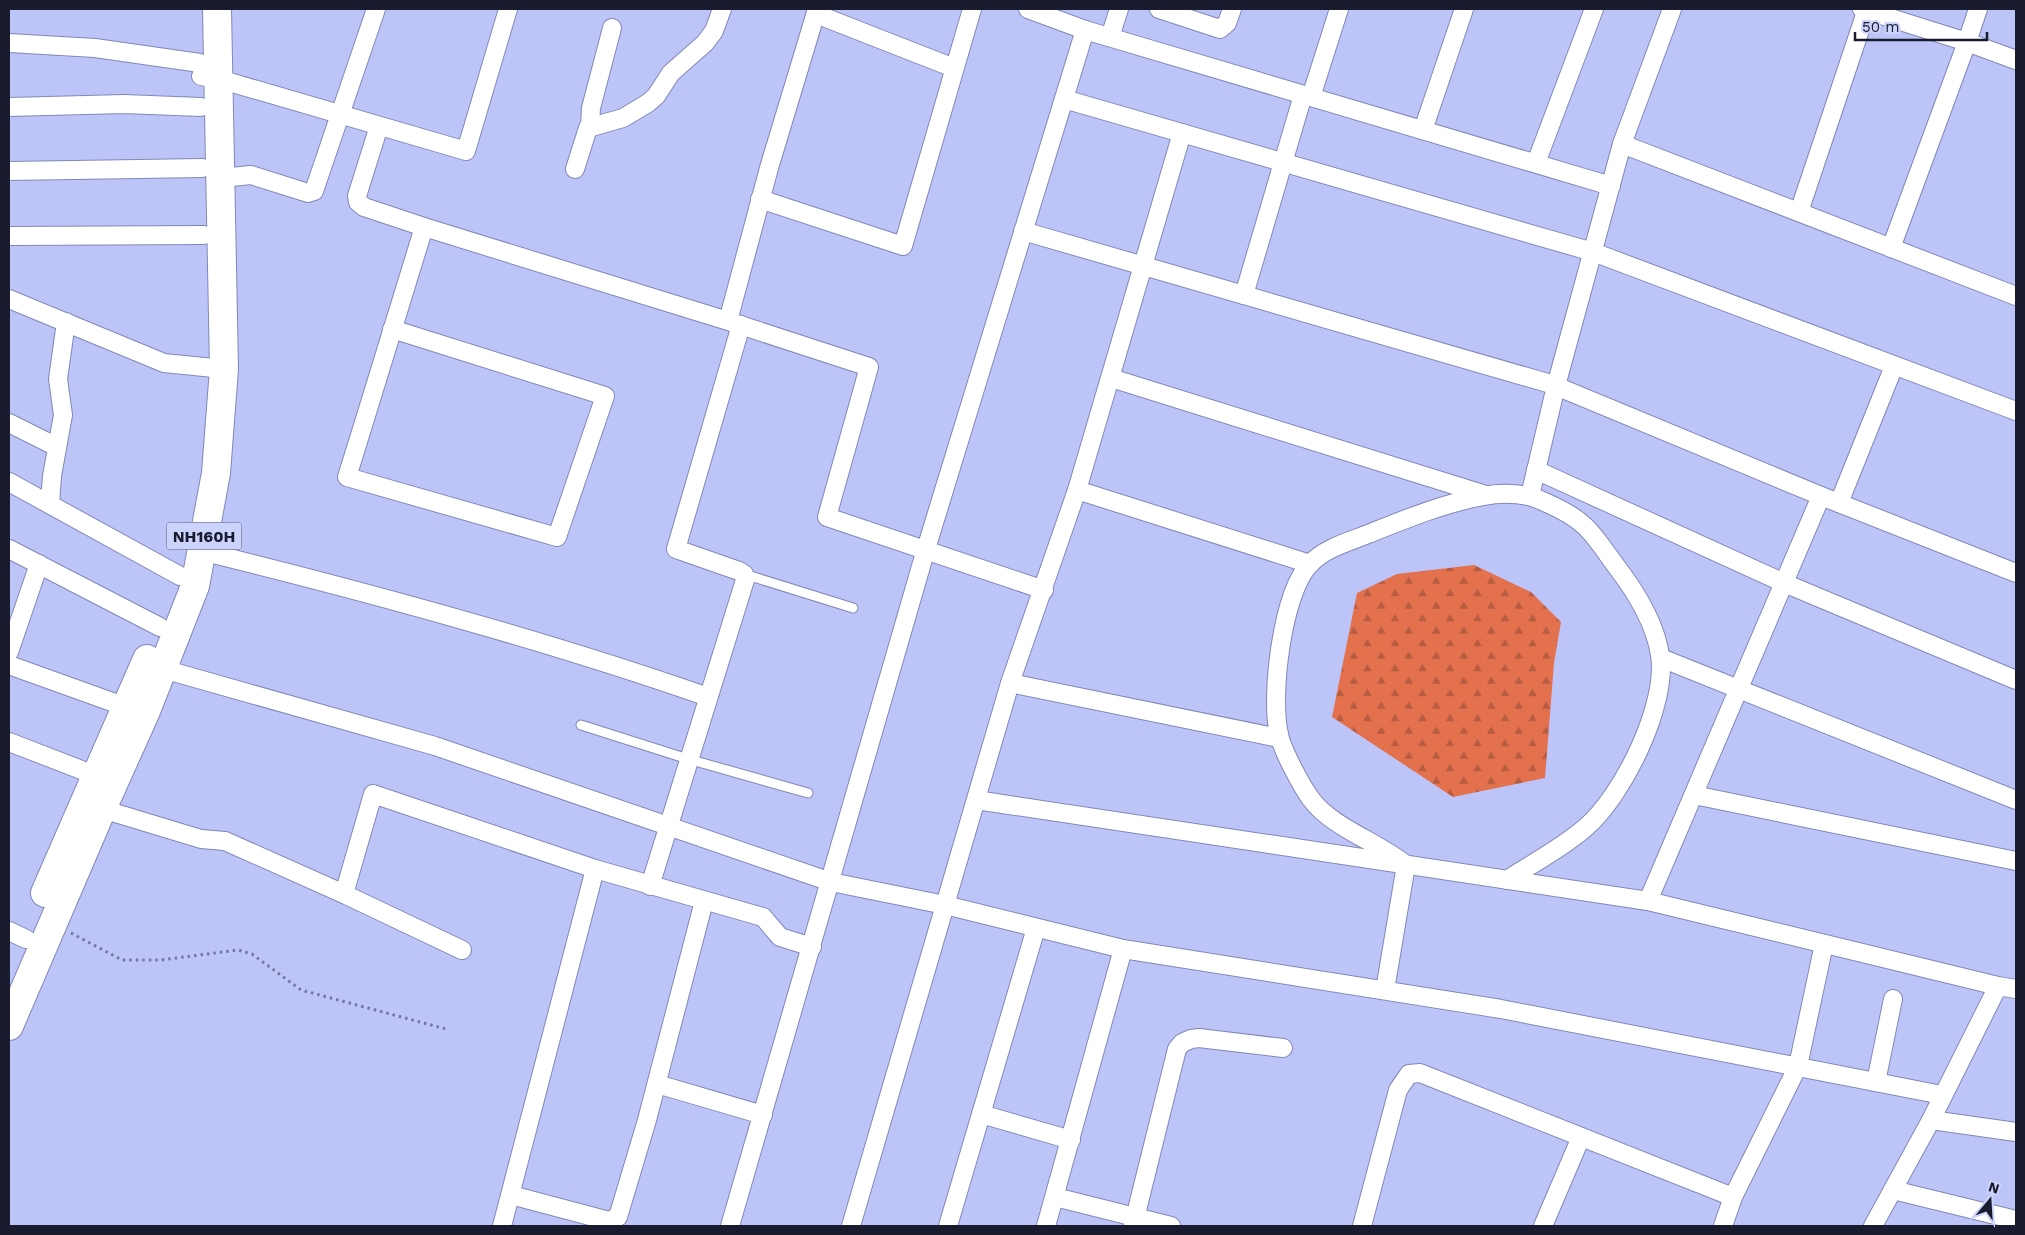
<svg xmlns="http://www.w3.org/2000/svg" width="2025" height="1235" font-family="'Work Sans',sans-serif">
	<defs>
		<pattern id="forest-firs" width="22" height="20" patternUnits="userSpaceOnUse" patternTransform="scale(1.25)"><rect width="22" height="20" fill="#e4714e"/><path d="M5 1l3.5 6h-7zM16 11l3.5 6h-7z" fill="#b85c41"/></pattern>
	</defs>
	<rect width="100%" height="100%" fill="#bdc5f8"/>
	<!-- forest -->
	<polygon fill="url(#forest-firs)" points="1474,565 1531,592 1561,622 1554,663 1545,778 1453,797 1332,717 1357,593 1397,574"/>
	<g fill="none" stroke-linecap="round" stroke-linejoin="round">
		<!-- service casing -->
		<g stroke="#8188b8" stroke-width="11">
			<g id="service">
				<polyline points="744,574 853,608"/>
				<polyline points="581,725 688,759 808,793"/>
			</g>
		</g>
		<!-- minor casing -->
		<g stroke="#8188b8" stroke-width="20">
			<g id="minor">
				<polyline points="1028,9 1085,30"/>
				<polyline points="1159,9 1220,29 1227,23 1232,9"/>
				<polyline points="1862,9 1967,42 1891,248"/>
				<polyline points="1978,9 1967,42 2016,60"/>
				<polyline points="816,14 954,68"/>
				<polyline points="1110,37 1119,9"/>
				<polyline points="9,43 95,48 200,63"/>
				<polyline points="201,76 219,79 466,151 508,9"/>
				<polyline points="1311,97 1339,9"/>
				<polyline points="1064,99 1593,252 2016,411"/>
				<polyline points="9,107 124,104 201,107"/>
				<polyline points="379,126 357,196 358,202 364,207 424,227"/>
				<polyline points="590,126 591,108 612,28"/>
				<polyline points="1423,130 1464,9"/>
				<polyline points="1622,144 1672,9"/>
				<polyline points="1536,163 1594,9"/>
				<polyline points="575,169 588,128 623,118 648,103 656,96 671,73 705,43 714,31 722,9"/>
				<polyline points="9,171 203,168"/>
				<polyline points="221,178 251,175 308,193 314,191 376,9"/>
				<polyline points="760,199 903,246 972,9"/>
				<polyline points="1799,212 1867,9"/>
				<polyline points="1023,231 1551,384 1821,496 2016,573"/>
				<polyline points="9,236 204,235"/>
				<polyline points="1244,295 1303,95"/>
				<polyline points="9,299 164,363 224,369"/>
				<polyline points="731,322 869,367 827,517 1044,590"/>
				<path d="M392,329L605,396L557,537L347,477C373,394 398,311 424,227L728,321L769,168L817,9"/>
				<polyline points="1111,378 1486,495"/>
				<polyline points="9,423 57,447"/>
				<polyline points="1536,470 1784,583 2016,680"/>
				<polyline points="9,482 180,576"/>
				<polyline points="1077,490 1310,564"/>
				<polyline points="1530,496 1556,386 1622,144 2016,296"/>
				<polyline points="1821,496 1648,901 1998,986"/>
				<polyline points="1839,503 1894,366"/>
				<polyline points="50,504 52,476 63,415 58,379 66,322"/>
				<polyline points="9,549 160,627"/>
				<path d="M201,551C372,593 542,639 708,697"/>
				<polyline points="9,652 39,564"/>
				<polyline points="1661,658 2016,800"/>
				<polyline points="9,665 126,707"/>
				<polyline points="163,669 435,746 831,882 945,905 1123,949 1501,1009 1942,1095"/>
				<polyline points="1010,683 1279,738"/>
				<polyline points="9,742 105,779"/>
				<polyline points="1694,795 2016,861"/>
				<polyline points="976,800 1648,901"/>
				<polyline points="102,809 201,839 225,841 344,894 373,794 595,869 763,917 780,937 812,947"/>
				<polyline points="650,886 745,580 744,574 739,571 676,549 741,325"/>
				<polyline points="344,894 462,950"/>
				<polyline points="9,931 26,939"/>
				<path d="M1385,990L1406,865C1378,842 1331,827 1311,799C1302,787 1281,748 1279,734C1270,697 1282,592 1310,564C1325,548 1348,542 1368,534C1406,519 1444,503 1484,496C1497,493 1515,493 1528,496C1535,497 1542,501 1549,504C1587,521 1592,533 1616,566C1636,592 1655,622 1660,655C1668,704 1623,796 1585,828C1562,848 1533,863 1507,880"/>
				<polyline points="1876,1082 1893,999"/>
				<polyline points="657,1084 763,1115"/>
				<polyline points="981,1114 1071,1140"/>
				<polyline points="1931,1120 2016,1132"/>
				<polyline points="1893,1190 2016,1220"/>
				<polyline points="511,1195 609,1221 618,1217 647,1120 704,901"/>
				<polyline points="1055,1197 1171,1226"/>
				<polyline points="502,1226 595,869"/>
				<polyline points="730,1226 926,549 1085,30 1611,186"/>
				<polyline points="851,1226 1010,683 1077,490 1182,133"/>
				<polyline points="948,1226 1036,928"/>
				<polyline points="1046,1226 1123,949"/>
				<polyline points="1133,1226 1177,1049 1182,1043 1191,1039 1199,1038 1283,1048"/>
				<polyline points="1362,1226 1398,1090 1409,1074 1420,1073 1733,1197"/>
				<polyline points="1543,1226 1581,1137"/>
				<polyline points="1723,1226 1733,1197 1798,1066 1824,944"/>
				<polyline points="1873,1226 1931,1120 1998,986 2016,989"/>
			</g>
		</g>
		<!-- trunk casing -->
		<g stroke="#8188b8" stroke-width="30">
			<g id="trunk">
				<polyline points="45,893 147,659"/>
				<polyline points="9,1026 102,809 146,711 195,586 216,473 224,369 217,9"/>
			</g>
		</g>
		<!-- path -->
		<polyline stroke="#72779c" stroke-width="3" stroke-dasharray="2.5 4" stroke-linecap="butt" points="71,933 122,960 161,960 238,950 252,954 301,990 446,1029"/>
		<!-- service -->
		<use href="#service" stroke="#fff" stroke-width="9"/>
		<!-- minor -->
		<use href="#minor" stroke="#fff" stroke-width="18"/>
		<!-- trunk -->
		<use href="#trunk" stroke="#fff" stroke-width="28"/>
	</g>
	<g text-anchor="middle" stroke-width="4" stroke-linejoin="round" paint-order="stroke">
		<!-- shield labels -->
		<rect fill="#ccd3fc" stroke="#4f526c" stroke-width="1" x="166.5" y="522.5" width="75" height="27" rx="4"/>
		<g font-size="16" font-weight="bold" fill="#191b2e">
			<text x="204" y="542">NH160H</text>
		</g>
	</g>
	<!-- border -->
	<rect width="2025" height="1235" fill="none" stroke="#191b2e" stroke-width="20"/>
	<!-- north arrow -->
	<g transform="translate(1990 1200) rotate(18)" stroke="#ccd3fc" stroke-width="4" paint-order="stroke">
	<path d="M0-4L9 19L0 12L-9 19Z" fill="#191b2e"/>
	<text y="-8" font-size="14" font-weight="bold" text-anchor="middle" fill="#191b2e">N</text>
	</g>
	<!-- scale -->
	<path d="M1855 32v8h132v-8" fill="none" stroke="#191b2e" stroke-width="2.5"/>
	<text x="1862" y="32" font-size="15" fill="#191b2e" stroke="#ccd3fc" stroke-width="4" paint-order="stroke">50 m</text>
</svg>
